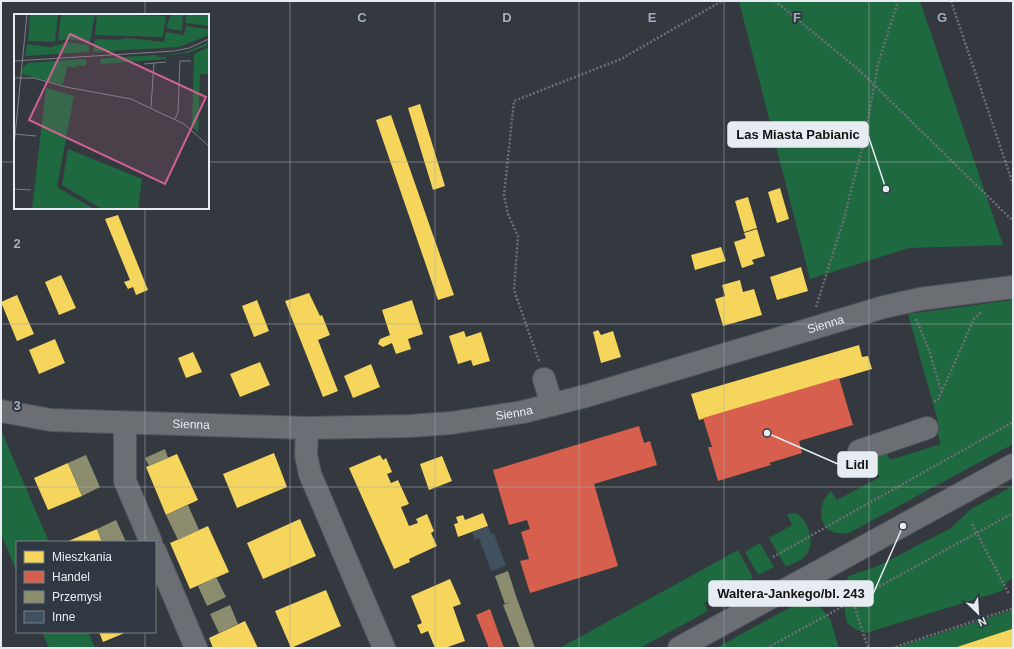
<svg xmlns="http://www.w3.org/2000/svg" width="1014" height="649" font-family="Helvetica,sans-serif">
	<rect width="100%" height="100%" fill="#34393f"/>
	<!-- green -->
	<g fill="#1e6940">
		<polygon points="739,1 920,1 1003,245 909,248 810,279"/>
		<path d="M1013,300V444L849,533C845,533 839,534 836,533C816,528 818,502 831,491L837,500L880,477L875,468L874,455L886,452L890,460L941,444L937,432L939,431L937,418L908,314Z"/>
		<polygon points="1,430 49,542 17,542 17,572 1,534"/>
		<polygon points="1013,486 1013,577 1007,582 1002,591 866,633 855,629 847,623 841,590 849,576 878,566 951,528 971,509"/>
		<path d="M796,513C808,520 817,545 805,556C800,561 792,564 786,567L769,538L792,525L787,514Z"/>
		<polygon points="760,543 774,567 758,575 745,552"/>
		<polygon points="738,550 753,578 704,603 708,611 640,648 560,648"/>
		<polygon points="802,601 817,603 830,619 839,648 716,648"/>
		<polygon points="1013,609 1013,648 896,648 1007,612"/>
		<polygon points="42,632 88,632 95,648 49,648"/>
	</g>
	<!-- homes -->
	<g fill="#f6d55c">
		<polygon points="420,104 445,186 433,190 408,108"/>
		<polygon points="391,115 454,295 438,300 376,120"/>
		<polygon points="780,188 789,219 777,223 768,192"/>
		<polygon points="748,197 757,228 744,232 735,201"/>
		<polygon points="118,215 148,290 136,295 133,287 128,289 124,282 130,280 105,219"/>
		<polygon points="757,229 765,256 752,260 754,264 742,268 734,242 746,238 744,233"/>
		<polygon points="721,247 726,261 695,270 691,255"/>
		<polygon points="801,267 808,291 777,300 770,277"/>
		<polygon points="61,275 76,308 59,315 45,282"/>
		<polygon points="740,280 743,292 754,289 762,315 723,326 715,299 725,296 722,285"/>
		<polygon points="309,293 320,316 322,315 330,335 318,340 338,391 323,397 285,301"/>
		<polygon points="17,295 34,334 17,341 1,302"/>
		<polygon points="257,300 269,331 254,337 242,306"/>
		<polygon points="412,300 423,334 408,339 411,349 396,354 392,343 383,347 378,344 380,339 390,335 382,310"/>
		<polygon points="598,330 601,335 613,331 621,357 601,363 593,332"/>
		<polygon points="464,331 466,337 481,332 490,361 473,366 471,360 458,364 449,336"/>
		<polygon points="55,339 65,363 39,374 29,350"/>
		<polygon points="859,345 862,357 868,356 872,369 699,420 691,394"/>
		<polygon points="193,352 202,372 186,378 178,358"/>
		<polygon points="260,362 270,385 240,397 230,374"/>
		<polygon points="371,364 380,387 353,398 344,376"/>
		<polygon points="274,453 287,487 237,508 223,474"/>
		<polygon points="177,454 198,500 166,515 146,467"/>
		<polygon points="380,455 383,460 386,458 392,472 387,474 391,483 398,480 409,504 401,507 409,526 418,523 416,519 427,514 434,531 431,533 437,546 409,559 410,562 394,569 349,468"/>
		<polygon points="442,456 452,481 429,490 420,464"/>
		<polygon points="68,463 82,496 48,510 34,478"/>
		<polygon points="483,513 488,526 458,537 454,524 458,523 456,517 463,515 465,520"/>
		<polygon points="300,519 316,556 263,579 247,543"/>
		<polygon points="208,526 229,572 190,589 170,543"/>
		<polygon points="97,529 102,542 66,542"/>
		<polygon points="450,579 461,604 453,607 465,641 445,648 435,648 428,631 421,634 417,625 422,623 411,596"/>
		<polygon points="326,590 341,626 291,648 275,611"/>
		<polygon points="245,621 258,648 213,648 209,638"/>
		<polygon points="1012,629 1013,648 954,648"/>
		<polygon points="99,632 127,632 103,642"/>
	</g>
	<!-- shops -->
	<g fill="#d6604d">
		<polygon points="839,378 853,425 799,441 802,453 769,463 771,465 718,481 708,447 712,447 703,418"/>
		<polygon points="639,426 644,443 650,441 657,465 594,484 618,566 530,593 520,561 529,559 521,532 530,529 527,520 509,525 493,470"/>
		<polygon points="490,609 504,648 489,648 476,615"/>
	</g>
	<!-- industry -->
	<g fill="#8c8c6e">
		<polygon points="165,449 168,458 149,466 145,458"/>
		<polygon points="86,455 100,487 82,496 68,463"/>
		<polygon points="188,505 199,530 178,540 166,515"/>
		<polygon points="116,520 126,542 102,542 97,529"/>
		<polygon points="508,571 517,599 535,648 520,648 503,605 511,602 505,604 495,576"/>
		<polygon points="216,577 226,597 207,606 198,586"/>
		<polygon points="230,605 238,624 219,633 210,614"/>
	</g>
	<!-- building -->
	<polygon fill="#40505f" points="488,526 491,534 494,534 506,566 491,571 479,538 475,540 472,532"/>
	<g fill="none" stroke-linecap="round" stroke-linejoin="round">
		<!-- minor casing -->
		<g stroke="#51555b" stroke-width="24">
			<g id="minor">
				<polyline points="544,379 552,405"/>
				<path id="s1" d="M1,411L51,420L307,428L410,426L451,423L523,412L586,396L884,307L920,299L1013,287"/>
				<polyline points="125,423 125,481 151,542"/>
				<polyline points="307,428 306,455 310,474 384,648"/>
				<polyline points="859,451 927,428"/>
				<polyline points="155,551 196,648"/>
				<polyline points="679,648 1013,465"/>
			</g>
		</g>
		<!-- path -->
		<g stroke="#6c7074" stroke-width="2.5" stroke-dasharray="2 2" stroke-linecap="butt">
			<polyline points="775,1 859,70 1013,221"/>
			<polyline points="951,1 1013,184"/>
			<polyline points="816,307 843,222 864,141 878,64 898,1"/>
			<polyline points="916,319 929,350 941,391"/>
			<polyline points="539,361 514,290 518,236 508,214 504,195 514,101 621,59 722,1"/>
			<polyline points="934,401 938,400 974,319 982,311"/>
			<polyline points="972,524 1009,594"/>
			<polyline points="773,557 1013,422"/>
			<polyline points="850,592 868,648"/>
			<polyline points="767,648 1013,513"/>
			<polyline points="892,648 1011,609 1013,614"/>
		</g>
		<!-- minor -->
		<use href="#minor" stroke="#6b6f74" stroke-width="22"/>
	</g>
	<!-- grid -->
	<path fill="none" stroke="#a8adb3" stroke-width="1" stroke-opacity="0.55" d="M145,1V15M290,1V648M435,1V648M579,1V648M724,1V648M869,1V648M1,162H15M208,162H1013M145,208V542M1,324H1013M1,487H1013M145,632V648"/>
	<g text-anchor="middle" stroke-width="4" stroke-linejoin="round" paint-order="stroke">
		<!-- street labels -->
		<g font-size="12" fill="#e6ecf2" stroke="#2f3843">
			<text dy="4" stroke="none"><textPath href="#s1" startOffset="839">Sienna</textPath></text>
			<text dy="4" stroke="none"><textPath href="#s1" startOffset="515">Sienna</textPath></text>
			<text dy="4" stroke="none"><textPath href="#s1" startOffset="191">Sienna</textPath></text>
		</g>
	</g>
	<!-- overview -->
	<g transform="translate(14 14)">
		<rect width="195" height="195" fill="#34393f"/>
		<path d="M16,0H44L41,28L14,27ZM47,0H81L76,28L53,25L44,27ZM83,0L152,2L149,23L81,21ZM157,0H169L168,17L152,14ZM172,0H195L194,12L171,9ZM172,12L195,15V21L165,33L79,38L81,25L102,26L114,24L150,28L152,18L170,21ZM54,28L75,31V38L11,42L13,30L36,33ZM195,28L192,32L174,39L144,42L172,38ZM195,33V60H186L184,118L178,113L180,40ZM143,41V43H152V45L87,50L86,45L94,44ZM71,45L73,48L71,52L63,51L62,54L53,52L49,71L8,60L9,53L14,49ZM32,74L60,82L43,173L80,195H18ZM54,135L128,165L124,195H88L48,171Z" fill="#1e6940"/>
		<path fill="none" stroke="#7b8187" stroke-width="1" d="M0,47L160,37L175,34L195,25M130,50L152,48M0,64H20L52,73L117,85L170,110L195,132M137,93L140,49M161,105L164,98L166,47H177M0,120L22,122M0,132L13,0M0,175L17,176"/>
		<path fill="#cf6290" fill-opacity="0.15" stroke="#cf6290" stroke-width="2" d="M56,20L192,83L151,170L15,106Z"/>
		<rect width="195" height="195" fill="none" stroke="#e6ecf2" stroke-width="2"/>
	</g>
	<g font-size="13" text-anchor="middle" font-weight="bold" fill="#a8adb3" stroke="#2f3843" stroke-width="4" stroke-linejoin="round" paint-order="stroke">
		<text x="362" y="22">C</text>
		<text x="507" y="22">D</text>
		<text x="652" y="22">E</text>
		<text x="797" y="22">F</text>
		<text x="942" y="22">G</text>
		<text x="17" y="248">2</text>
		<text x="17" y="410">3</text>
	</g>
	<!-- callouts -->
	<path fill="none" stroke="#e6ecf2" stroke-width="1.5" d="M886 189L868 135M767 433L838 464M903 526L873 594"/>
	<g fill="#e6ecf2" stroke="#2f3843" stroke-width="1.5">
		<circle cx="886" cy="189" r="4"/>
		<circle cx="767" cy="433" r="4"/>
		<circle cx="903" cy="526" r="4"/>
	</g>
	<g fill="#e6ecf2" stroke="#e6ecf2" stroke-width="1.5">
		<rect x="728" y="122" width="140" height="25" rx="4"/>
		<rect x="838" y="452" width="39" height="25" rx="4"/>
		<rect x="709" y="581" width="164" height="25" rx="4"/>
	</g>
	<g font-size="13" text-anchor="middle" font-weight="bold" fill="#111">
		<text x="798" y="139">Las Miasta Pabianic</text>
		<text x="857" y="469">Lidl</text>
		<text x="791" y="598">Waltera-Jankego/bl. 243</text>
	</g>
	<!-- border -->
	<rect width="1014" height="649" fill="none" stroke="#e6ecf2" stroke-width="4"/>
	<!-- legend -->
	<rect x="16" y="541" width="140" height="92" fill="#2f3843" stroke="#788089"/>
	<rect x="24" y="551" width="20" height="12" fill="#f6d55c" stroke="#788089"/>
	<text x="52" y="561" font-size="12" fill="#e6ecf2">Mieszkania</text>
	<rect x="24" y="571" width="20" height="12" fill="#d6604d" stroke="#788089"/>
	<text x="52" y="581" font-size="12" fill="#e6ecf2">Handel</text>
	<rect x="24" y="591" width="20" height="12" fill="#8c8c6e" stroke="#788089"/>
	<text x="52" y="601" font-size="12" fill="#e6ecf2">Przemysł</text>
	<rect x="24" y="611" width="20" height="12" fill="#40505f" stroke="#788089"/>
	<text x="52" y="621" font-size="12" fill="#e6ecf2">Inne</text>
	<!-- north arrow -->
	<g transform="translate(978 613) rotate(155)" stroke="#2f3843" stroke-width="3" paint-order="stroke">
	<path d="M0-3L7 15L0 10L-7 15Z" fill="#e6ecf2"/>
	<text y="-6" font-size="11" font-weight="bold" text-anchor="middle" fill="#e6ecf2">N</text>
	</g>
</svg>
